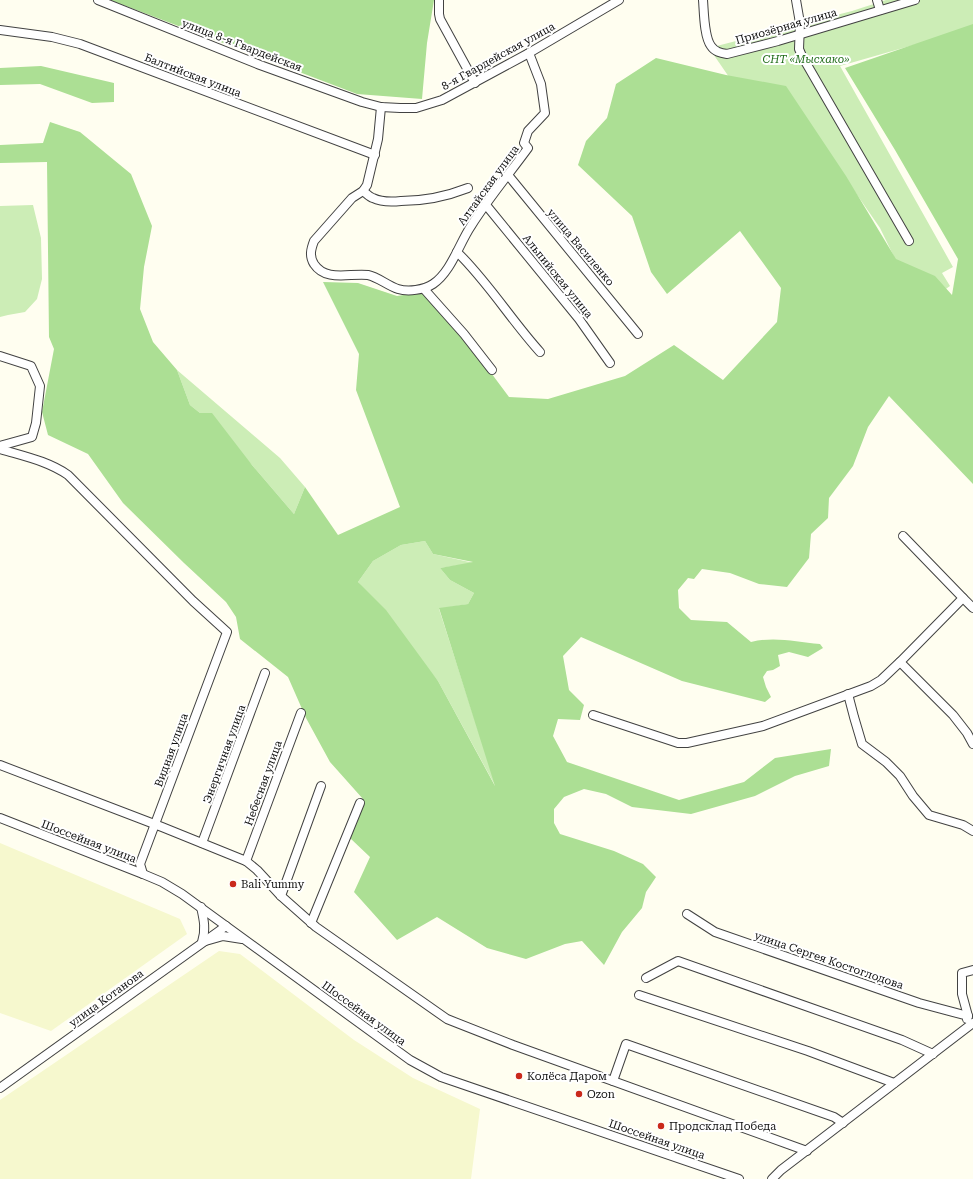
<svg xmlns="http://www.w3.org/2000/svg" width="973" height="1179" font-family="'Roboto Serif',serif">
	<rect width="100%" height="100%" fill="#fffef0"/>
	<!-- farmland -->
	<g fill="#f6f8ce">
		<polygon points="0,843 180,919 187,934 51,1031 0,1013"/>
		<polygon points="219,951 240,954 354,1040 413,1078 480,1109 471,1179 0,1179 0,1100"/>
	</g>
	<!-- green -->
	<g fill="#ccedb6">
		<polygon points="886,0 973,0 973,28 840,66 953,267 942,273 950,286 940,293 902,273 880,228 833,160 729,77 709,48 852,11"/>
		<polygon points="33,205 41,238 42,279 37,299 25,312 8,315 0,317 0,206"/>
		<polygon points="177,370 280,458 305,487 294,514 252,465 200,413 190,405"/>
		<polygon points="425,541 433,554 474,563 440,568 450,580 474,593 468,604 439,609 497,789 438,681 358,582 373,561 401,545"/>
	</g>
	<!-- forest -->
	<g fill="#acdf94" fill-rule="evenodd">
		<polygon points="110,0 434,0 427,43 422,99 357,94"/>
		<path d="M973,24V484L889,396L868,427L853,466L829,498L828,518L811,534L809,558L787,587L759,584L730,573L702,569L694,579L688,578L678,590L679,608L691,620L727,622L751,642C775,636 796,642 820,644L823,648L808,657L789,652L778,655L780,666L773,670L767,671L763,677L766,687L771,697L765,702L682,681L581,637L563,656L569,690L584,705L580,720L558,719L553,736L567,762L679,800L744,782L775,758L831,749L829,766L795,776L755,796L691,814L632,807L606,794L584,789L564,797L554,809V823L560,834L614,851L643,864L656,877L646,892L642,908L622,932L604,965L582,941L565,944L526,959L487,948L437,917L397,940L354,892L370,857L350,838L363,799L330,762L306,718L288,677L240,639L236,617L226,602L184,563L123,503L88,454L48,435L42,412L54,349L49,337L47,162L0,163V145L43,143L50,122L80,132L131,174L152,226L144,267L140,309L153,342L177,370L190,405L200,413H212L252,465L294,514L305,487L338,535L400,507L356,390L359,354L323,282L358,283L397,296L430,291L509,397L548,399L625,376L674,345L723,380L777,322L781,288L740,231L667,294L651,272L632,216L578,165L586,141L607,118L616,84L656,58L726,75L786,86L846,176L896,259L935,276L952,295L958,259L895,150L845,68ZM425,541L433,554L473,562L440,568L450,580L474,593L468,604L439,608L495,786L438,681L386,610L358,582L373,561L401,545Z"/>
		<polygon points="41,66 114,83 114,102 92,103 40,84 0,85 0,68"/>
	</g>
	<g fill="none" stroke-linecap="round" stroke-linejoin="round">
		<!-- minor casing -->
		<g stroke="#424242" stroke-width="10">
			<g id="minor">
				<polyline points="98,0 260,65 362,102 381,107 400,108 416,108 442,100 529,53 619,0"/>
				<polyline points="439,0 439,14 440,19 475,83"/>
				<path d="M703,0C704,12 704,37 711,46C715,52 721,53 727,54L778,41L915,0"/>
				<polyline points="796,0 800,23 799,49 802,56 909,241"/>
				<polyline points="877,0 880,10"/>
				<polyline points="0,30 52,37 80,44 375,155"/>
				<path d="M381,107L378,139L367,185L363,191L352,198L314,241C311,249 309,256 314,264C326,282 349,273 368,275C378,277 388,286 398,289C408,292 424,290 433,284C451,272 459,244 471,226C488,199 509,174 528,148L524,143L528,131L545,113L541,84L529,53"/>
				<polyline points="508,175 638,334"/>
				<path d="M363,191C366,193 369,197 373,198C381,202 392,202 401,201C425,201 445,197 468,188"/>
				<polyline points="486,205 579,319 610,363"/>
				<path d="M457,252C488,282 511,320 540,352"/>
				<polyline points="424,289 464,334 492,370"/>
				<polyline points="0,356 31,366 40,386 36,423 32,437 0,446"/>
				<path d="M0,449C23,456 48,461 68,475L193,601L227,632L140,864L143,874"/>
				<polyline points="903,536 963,598"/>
				<polyline points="900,662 953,715 967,733 973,744"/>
				<polyline points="848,694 854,717 862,744 886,762 900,776 913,796 929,815 963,825 973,831"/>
				<polyline points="593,715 678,743 687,743 763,726 871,686 881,680 900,662 963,598 973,608"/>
				<polyline points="0,765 162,827 246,861 257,870 281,896 316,927 447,1019 513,1045 807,1151"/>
				<polyline points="0,818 143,874 162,882 182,894 410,1060 441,1077 739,1179"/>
				<polyline points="202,843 265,673"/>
				<polyline points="246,861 301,713"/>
				<polyline points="281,896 321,786"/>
				<path d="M201,907C204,920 206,930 202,942L223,936L242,939"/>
				<polyline points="687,914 715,932 919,1003 968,1016"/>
				<polyline points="311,923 360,803"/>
				<polyline points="646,978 678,961 902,1040 933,1054"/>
				<polyline points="639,995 808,1051 894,1083"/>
				<polyline points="967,1019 968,1016 962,994 962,973 973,970"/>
				<polyline points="613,1081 626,1044 834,1117 843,1123"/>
				<polyline points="0,1088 226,926"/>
				<polyline points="772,1179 781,1170 973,1023"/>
			</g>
		</g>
		<!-- minor -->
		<use href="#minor" stroke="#fff" stroke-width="8"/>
	</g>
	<!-- markers -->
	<g fill="#ca291b" stroke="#fff" stroke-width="1.5">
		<circle cx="233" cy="884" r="4"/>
		<circle cx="519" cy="1076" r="4"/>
		<circle cx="579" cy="1094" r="4"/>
		<circle cx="661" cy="1126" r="4"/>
	</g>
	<g text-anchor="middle" stroke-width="4" stroke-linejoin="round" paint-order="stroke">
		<!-- street labels -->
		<g font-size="11" fill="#0f0f0f" stroke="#fff">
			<text transform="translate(786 26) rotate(-16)" y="4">Приозёрная улица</text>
			<text transform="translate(242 45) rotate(21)" y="4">улица 8-я Гвардейская</text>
			<text transform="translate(498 56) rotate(-29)" y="4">8-я Гвардейская улица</text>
			<text transform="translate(193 75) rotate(21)" y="4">Балтийская улица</text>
			<text transform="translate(488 185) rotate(-54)" y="4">Алтайская улица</text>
			<text transform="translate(581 247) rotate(50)" y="4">улица Василенко</text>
			<text transform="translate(558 276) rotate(51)" y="4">Альпийская улица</text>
			<text transform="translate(171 750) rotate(-70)" y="4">Видная улица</text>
			<text transform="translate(224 754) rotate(-70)" y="4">Энергичная улица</text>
			<text transform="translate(263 783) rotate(-70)" y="4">Небесная улица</text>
			<text transform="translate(89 841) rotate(21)" y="4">Шоссейная улица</text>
			<text transform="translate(829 960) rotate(19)" y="4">улица Сергея Костоглодова</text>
			<text transform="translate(106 998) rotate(-36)" y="4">улица Котанова</text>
			<text transform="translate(364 1013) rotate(36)" y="4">Шоссейная улица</text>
			<text transform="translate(657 1139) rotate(19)" y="4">Шоссейная улица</text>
		</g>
		<!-- park labels -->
		<g font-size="11" font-style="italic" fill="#1f6c19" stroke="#fff">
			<text x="806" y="63">СНТ «Мысхако»</text>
		</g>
		<!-- poi labels -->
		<g font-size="11" fill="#0f0f0f" stroke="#fff" text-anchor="start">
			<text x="241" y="888">Bali Yummy</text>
			<text x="527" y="1080">Колёса Даром</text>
			<text x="587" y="1098">Ozon</text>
			<text x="669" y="1130">Продсклад Победа</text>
		</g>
	</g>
</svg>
